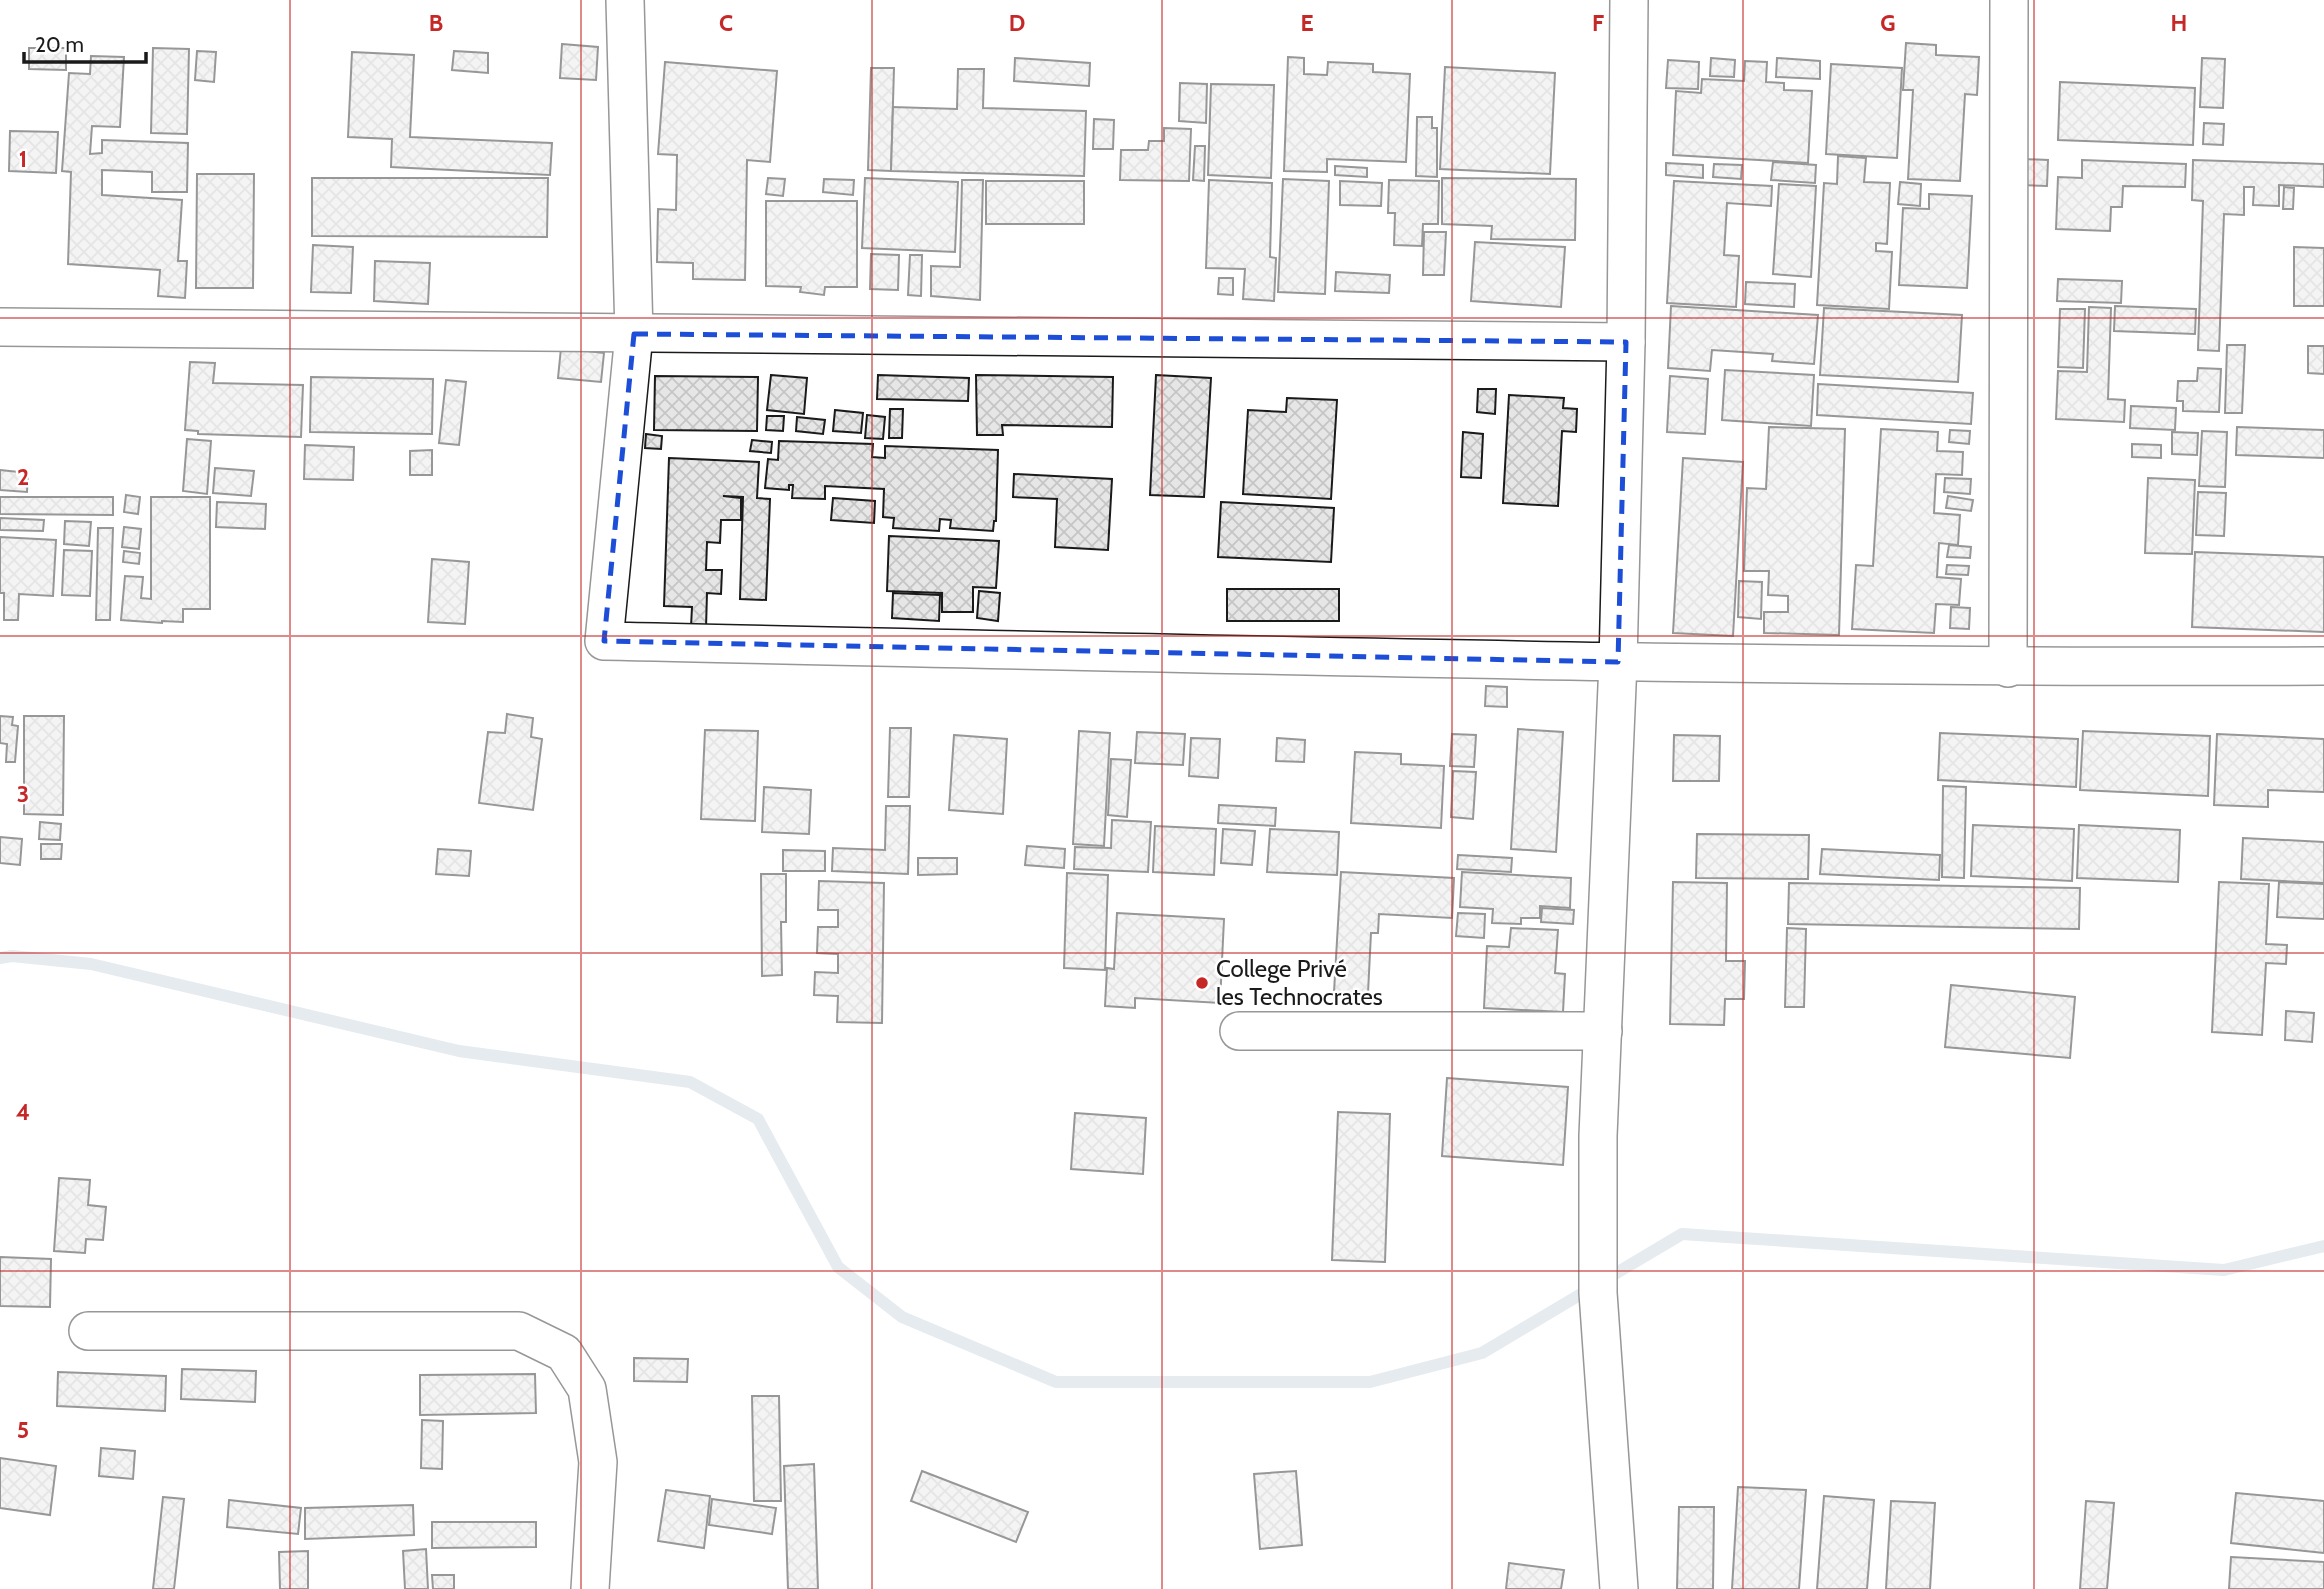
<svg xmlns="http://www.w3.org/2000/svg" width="2324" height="1589" font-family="Cabin,sans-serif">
	<defs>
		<pattern id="building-cross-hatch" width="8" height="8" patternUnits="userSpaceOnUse" patternTransform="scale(1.75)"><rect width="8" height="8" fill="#e6e6e6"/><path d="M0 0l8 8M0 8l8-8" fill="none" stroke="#c5c5c5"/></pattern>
	</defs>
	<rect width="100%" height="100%" fill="#fff"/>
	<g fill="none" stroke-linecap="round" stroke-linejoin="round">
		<!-- stream -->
		<polyline stroke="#c6d2dc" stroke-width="12" points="0,958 12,956 91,964 459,1051 690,1082 758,1119 838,1267 902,1317 1056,1382 1370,1382 1482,1353 1682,1234 2224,1270 2324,1246"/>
	</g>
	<!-- building -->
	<g fill="url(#building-cross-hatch)" stroke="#1a1a1a" stroke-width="2">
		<polygon points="1906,43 1936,45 1936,55 1979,57 1977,95 1965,94 1960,181 1908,179 1913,90 1903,90"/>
		<polygon points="562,44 598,47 596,80 560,78"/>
		<polygon points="29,48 66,48 66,70 29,69"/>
		<polygon points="153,48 189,49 187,134 151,133"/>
		<polygon points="197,51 216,52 214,82 195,80"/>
		<polygon points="454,51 488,53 488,73 452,70"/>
		<polygon points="352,52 414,55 410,137 552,143 550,175 391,167 392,139 348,137"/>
		<polygon points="91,56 124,57 120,127 92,126 90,154 102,153 102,140 188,143 187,192 152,192 152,172 102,170 102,195 182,200 178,261 187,261 185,298 158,296 160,270 68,264 71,172 62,171 69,73 90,74"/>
		<polygon points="1288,57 1304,58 1304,74 1327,75 1328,62 1373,64 1373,72 1410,74 1406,162 1327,159 1327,172 1284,171"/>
		<polygon points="1015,58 1090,63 1089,86 1014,81"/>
		<polygon points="1711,58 1735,60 1734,77 1710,76"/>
		<polygon points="1777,58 1820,61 1820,79 1776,77"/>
		<polygon points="2202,58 2225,59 2223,108 2200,107"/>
		<polygon points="1668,60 1699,62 1698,89 1666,88"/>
		<polygon points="1745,61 1767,62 1766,82 1784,83 1784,90 1812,91 1808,163 1673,155 1676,91 1701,93 1702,79 1744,81"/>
		<polygon points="665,62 777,71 770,162 747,160 745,280 693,279 693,263 657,262 658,209 676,210 677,155 658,154"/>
		<polygon points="1831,64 1902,68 1897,158 1826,154"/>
		<polygon points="1445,67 1555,73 1550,174 1440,169"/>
		<polygon points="871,68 894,68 891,171 868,170"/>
		<polygon points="958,69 984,69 983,108 1086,111 1084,176 891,171 893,107 957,109"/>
		<polygon points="2060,82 2195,88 2193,145 2058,140"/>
		<polygon points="1180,83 1207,84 1206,123 1179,121"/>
		<polygon points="1211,84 1274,85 1271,178 1208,175"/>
		<polygon points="1417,117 1432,117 1432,128 1437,128 1437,177 1416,176"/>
		<polygon points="1094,119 1114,120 1113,149 1093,149"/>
		<polygon points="2204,123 2224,124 2223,145 2203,144"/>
		<polygon points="1164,128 1191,129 1189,181 1120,180 1121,150 1148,150 1149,141 1164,141"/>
		<polygon points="10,131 58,132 56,173 9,171"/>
		<polygon points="1195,146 1205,146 1204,181 1193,180"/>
		<polygon points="1838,156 1866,158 1864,182 1890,183 1887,244 1876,243 1876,251 1892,252 1889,309 1817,305 1824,183 1837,184"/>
		<polygon points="2023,159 2048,160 2047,186 2021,185"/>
		<polygon points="2082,160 2186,164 2185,187 2123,186 2122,207 2111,207 2110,231 2056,229 2058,177 2082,178"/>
		<polygon points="2193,160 2324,164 2324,187 2279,185 2279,206 2253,205 2254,187 2244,187 2244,215 2224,214 2219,351 2198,350 2203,201 2192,200"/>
		<polygon points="1773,162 1816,165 1815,183 1771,180"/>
		<polygon points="1666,163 1703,165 1703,178 1666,175"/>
		<polygon points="1714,164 1742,165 1741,179 1713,177"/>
		<polygon points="1335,166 1367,168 1367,177 1335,175"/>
		<polygon points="197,174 254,174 253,288 196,288"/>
		<polygon points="312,178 548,178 547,237 312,236"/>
		<polygon points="768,178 785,179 783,196 766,194"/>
		<polygon points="865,178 958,182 955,252 862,248"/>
		<polygon points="1442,178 1576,179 1575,240 1491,239 1492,226 1442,224"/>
		<polygon points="824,179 854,180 853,195 823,192"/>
		<polygon points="1283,179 1329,181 1325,294 1278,292"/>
		<polygon points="962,180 983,180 980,300 931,296 931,266 960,267"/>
		<polygon points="1209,180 1272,183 1270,257 1276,258 1274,301 1243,299 1245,269 1206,268"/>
		<polygon points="1389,180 1439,181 1438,224 1423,224 1422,246 1394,245 1395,213 1388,213"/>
		<rect x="986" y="181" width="98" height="43"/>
		<polygon points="1340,181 1382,183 1381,206 1340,205"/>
		<polygon points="1674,181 1772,186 1771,206 1727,203 1724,255 1739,256 1736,307 1667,303"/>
		<polygon points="1900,182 1921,184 1920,206 1898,204"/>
		<polygon points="1779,184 1816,186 1811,277 1773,274"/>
		<polygon points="2284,187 2294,188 2293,209 2283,209"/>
		<polygon points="1929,194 1972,196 1967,288 1899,285 1903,208 1929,209"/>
		<polygon points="766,201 857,201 857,287 825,287 824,295 800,292 801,287 766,286"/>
		<polygon points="1424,232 1446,232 1444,275 1423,275"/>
		<polygon points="1475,242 1565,247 1561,307 1471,301"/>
		<polygon points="313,245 353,247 351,293 311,292"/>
		<polygon points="2294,247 2324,248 2324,306 2294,306"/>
		<polygon points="871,254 899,255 898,290 870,289"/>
		<polygon points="910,255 922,255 921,296 908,295"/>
		<polygon points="375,261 430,263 428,304 374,301"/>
		<polygon points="1336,272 1390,275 1389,293 1335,291"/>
		<polygon points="1219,278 1233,278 1233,295 1218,294"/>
		<polygon points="2058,279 2122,281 2121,303 2057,301"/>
		<polygon points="1746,282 1795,284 1794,307 1745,304"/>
		<polygon points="1671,306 1818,315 1814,364 1772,361 1773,354 1712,350 1710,371 1668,368"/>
		<polygon points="2115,306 2196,309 2195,334 2114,331"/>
		<polygon points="2089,307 2111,308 2108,399 2125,400 2124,422 2056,419 2058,371 2087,372"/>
		<polygon points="1824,308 1962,315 1958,382 1820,375"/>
		<polygon points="2060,309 2085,309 2083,368 2058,367"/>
		<polygon points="2227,345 2245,345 2242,413 2225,413"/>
		<polygon points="2308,346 2324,346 2324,374 2308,373"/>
		<polygon points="561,348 604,353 601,382 558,378"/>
		<polygon points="190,362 215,363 213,383 303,385 301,437 198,434 198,431 185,430"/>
		<polygon points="2198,368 2221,369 2219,412 2183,411 2183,401 2177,401 2178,381 2197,381"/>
		<polygon points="1725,370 1814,375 1811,426 1722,420"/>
		<polygon points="771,375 807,378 804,414 767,410"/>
		<polygon points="878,375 969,378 968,401 877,399"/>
		<polygon points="976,375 1113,377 1112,427 1002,425 1003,435 977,435"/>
		<polygon points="1156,375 1211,378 1204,497 1150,495"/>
		<polygon points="655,376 758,377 757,431 654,430"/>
		<polygon points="1670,376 1708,379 1705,434 1667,432"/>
		<polygon points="311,377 433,379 432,434 310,432"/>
		<polygon points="446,380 466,382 459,445 439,443"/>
		<polygon points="1818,384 1973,393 1971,424 1817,415"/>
		<polygon points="1478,389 1496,389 1495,414 1477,412"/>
		<polygon points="1509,395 1564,398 1563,408 1577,409 1576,432 1562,431 1558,506 1503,503"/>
		<polygon points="1287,398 1337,400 1331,499 1243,494 1248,410 1286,412"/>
		<polygon points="2131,406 2176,408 2175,430 2130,428"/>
		<polygon points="890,409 903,409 902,438 889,438"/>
		<polygon points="835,410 863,413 861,433 833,431"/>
		<polygon points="867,415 885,417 883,439 865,438"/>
		<polygon points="767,416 784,416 783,431 766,430"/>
		<polygon points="797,417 825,420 823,434 796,431"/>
		<polygon points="1769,427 1845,429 1839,635 1764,633 1764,612 1788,612 1788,596 1768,595 1769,571 1744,571 1747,488 1766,489"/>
		<polygon points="2237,427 2324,430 2324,458 2236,455"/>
		<polygon points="1881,429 1938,432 1937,451 1963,452 1962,475 1936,474 1934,513 1960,515 1958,545 1939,543 1937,577 1961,579 1959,605 1936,604 1934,633 1852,629 1856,565 1873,566"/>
		<polygon points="1950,430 1970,431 1969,444 1949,442"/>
		<polygon points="2202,431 2227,432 2225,487 2199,486"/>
		<polygon points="1463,432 1483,434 1481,478 1461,477"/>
		<polygon points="2172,432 2198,433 2197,455 2172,454"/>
		<polygon points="646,434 662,436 661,449 645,448"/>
		<polygon points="187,439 211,441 207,494 183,491"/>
		<polygon points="752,440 772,442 771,453 750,451"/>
		<polygon points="779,441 873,444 872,457 885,458 885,446 998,450 996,521 994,521 993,531 950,528 951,520 940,519 939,531 893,528 894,518 883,517 884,489 825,486 825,499 792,498 793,485 789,485 789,490 765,488 768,459 778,460"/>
		<polygon points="2132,444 2161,445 2161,458 2132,457"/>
		<polygon points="305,445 354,447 353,480 304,479"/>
		<polygon points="432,450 432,475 410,475 410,451"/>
		<polygon points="669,458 759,462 757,498 770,499 766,600 740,599 743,497 723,496 741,498 741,520 721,520 720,543 707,542 706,570 722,570 721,594 707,593 706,628 691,627 692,607 664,606"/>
		<polygon points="1683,458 1743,462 1733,636 1673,633"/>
		<polygon points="215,468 254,471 251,496 213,493"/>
		<polygon points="0,470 28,473 27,492 0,490"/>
		<polygon points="1014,474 1112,479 1108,550 1055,547 1057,499 1013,497"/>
		<polygon points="1945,478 1971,479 1970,494 1944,492"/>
		<polygon points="2148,478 2195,480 2192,554 2145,553"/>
		<polygon points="2198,492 2226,493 2224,536 2196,535"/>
		<polygon points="126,495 140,497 138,514 124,512"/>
		<polygon points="1948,496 1973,500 1971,511 1946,508"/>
		<polygon points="0,497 113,497 113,515 0,514"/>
		<polygon points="151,497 210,497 210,609 183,609 183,622 162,621 162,623 121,620 125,576 143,577 141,598 151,599"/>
		<polygon points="833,498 875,501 874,523 831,520"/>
		<polygon points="217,502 266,504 265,529 216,527"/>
		<polygon points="1221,502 1334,508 1331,562 1218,557"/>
		<polygon points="0,518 44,520 43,531 0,530"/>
		<polygon points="65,521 91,522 89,546 64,544"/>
		<polygon points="124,527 141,529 139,549 122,547"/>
		<polygon points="98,528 113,528 110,620 96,620"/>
		<polygon points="889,536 999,541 996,588 973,587 973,612 942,612 942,593 887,591"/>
		<polygon points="0,537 56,540 53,596 19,594 18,620 4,620 4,593 0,593"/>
		<polygon points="1949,545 1971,547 1970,558 1947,557"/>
		<polygon points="64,550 92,551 90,596 62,595"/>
		<polygon points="124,551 140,553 139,564 123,562"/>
		<polygon points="2195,552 2324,557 2324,632 2192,627"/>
		<polygon points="432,559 469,562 465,624 428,622"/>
		<polygon points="1947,565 1969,566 1968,575 1946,574"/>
		<polygon points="1739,581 1762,582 1761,619 1738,617"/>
		<rect x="1227" y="589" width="112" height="32"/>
		<polygon points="979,591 1000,593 998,621 977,618"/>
		<polygon points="893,593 940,595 939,621 892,618"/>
		<polygon points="1951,607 1970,608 1969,629 1950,628"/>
		<polygon points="1486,686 1507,687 1507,707 1485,706"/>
		<polygon points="507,714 533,718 531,737 542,739 533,810 479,803 488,732 505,733"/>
		<polygon points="0,716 13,717 12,725 18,726 15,762 6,762 7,744 0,743"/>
		<polygon points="24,716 64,716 63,815 24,814"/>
		<polygon points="890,728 911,728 909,797 888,797"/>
		<polygon points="1518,729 1563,732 1556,852 1511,849"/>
		<polygon points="705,730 758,731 755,821 701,819"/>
		<polygon points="1079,731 1110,733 1104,846 1073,844"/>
		<polygon points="2083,731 2210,736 2208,796 2080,790"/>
		<polygon points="1137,732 1185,734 1183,765 1135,763"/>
		<polygon points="1940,733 2078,739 2076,787 1938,780"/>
		<polygon points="1452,734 1476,735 1474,767 1450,766"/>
		<polygon points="2217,734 2324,739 2324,792 2268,790 2268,807 2214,805"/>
		<polygon points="954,735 1007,739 1003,814 949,810"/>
		<polygon points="1674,735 1720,736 1719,781 1673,781"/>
		<polygon points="1191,738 1220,739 1218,778 1189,776"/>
		<polygon points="1277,738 1305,740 1304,762 1276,761"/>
		<polygon points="1355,752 1401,754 1401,764 1444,766 1441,828 1351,823"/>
		<polygon points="1111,759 1131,760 1127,817 1108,815"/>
		<polygon points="1453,771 1476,772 1473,819 1451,817"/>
		<polygon points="1943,786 1966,787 1964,878 1942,877"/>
		<polygon points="764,787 811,790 809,834 762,832"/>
		<polygon points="1219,805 1276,808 1275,826 1218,823"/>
		<polygon points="886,806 910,806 908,874 832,871 833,848 885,850"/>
		<polygon points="1112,820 1151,822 1148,872 1074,869 1075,847 1111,848"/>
		<polygon points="40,822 61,824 60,840 39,839"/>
		<polygon points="1973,825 2074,829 2072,881 1971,876"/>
		<polygon points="2079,825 2180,830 2178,882 2077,878"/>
		<polygon points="1155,826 1216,829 1214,875 1153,872"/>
		<polygon points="1223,829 1255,831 1252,865 1221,863"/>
		<polygon points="1270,829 1339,832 1337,875 1267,872"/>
		<polygon points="1697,834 1809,835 1808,879 1696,878"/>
		<polygon points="0,837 22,839 20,865 0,863"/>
		<polygon points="2243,838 2324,842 2324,883 2241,879"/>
		<polygon points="41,844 62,844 61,859 41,859"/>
		<polygon points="1027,846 1065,849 1064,868 1025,865"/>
		<polygon points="438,849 471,851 469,876 436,874"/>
		<polygon points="1822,849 1940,855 1939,880 1820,874"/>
		<polygon points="783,850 825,851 825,871 783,871"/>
		<polygon points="1458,855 1512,858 1511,872 1457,869"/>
		<polygon points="918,858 957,858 957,874 918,875"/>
		<polygon points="1341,872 1454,878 1452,918 1379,914 1378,933 1371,933 1368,993 1334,992"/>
		<polygon points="1462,872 1571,878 1570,908 1540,906 1540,918 1521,918 1521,924 1492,923 1493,909 1460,907"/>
		<polygon points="1067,873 1108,875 1105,970 1064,968"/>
		<polygon points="761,874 786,874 786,922 781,922 782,975 762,976"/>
		<polygon points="819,881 884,883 882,1023 837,1022 838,996 814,995 815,972 838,973 838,954 817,953 818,927 838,927 838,910 818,910"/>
		<polygon points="1673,882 1727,883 1726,961 1745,961 1744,999 1725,999 1724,1025 1670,1024"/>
		<polygon points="2219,882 2269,884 2266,944 2287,945 2286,964 2266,963 2262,1035 2212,1032"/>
		<polygon points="2279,882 2324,884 2324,919 2277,917"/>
		<polygon points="1789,883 2080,888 2079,929 1788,924"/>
		<polygon points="1542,908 1574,910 1573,924 1541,922"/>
		<polygon points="1117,913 1224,919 1220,1003 1135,998 1135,1008 1105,1006 1107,968 1114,969"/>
		<polygon points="1458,913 1485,914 1484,938 1456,936"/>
		<polygon points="1511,928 1558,930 1555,973 1565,974 1563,1012 1484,1008 1487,946 1509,947"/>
		<polygon points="1787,928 1806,929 1804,1007 1785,1007"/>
		<polygon points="1951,985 2075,997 2070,1058 1945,1047"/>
		<polygon points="2286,1011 2314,1013 2312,1042 2285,1040"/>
		<polygon points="1447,1078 1568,1087 1563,1165 1442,1156"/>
		<polygon points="1338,1112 1390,1114 1385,1262 1332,1260"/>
		<polygon points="1075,1113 1146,1118 1143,1174 1071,1169"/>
		<polygon points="59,1178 90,1180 88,1205 106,1207 103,1240 86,1239 85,1253 54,1251"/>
		<polygon points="0,1257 51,1259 50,1307 0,1306"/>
		<polygon points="634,1358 688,1359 687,1382 634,1381"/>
		<polygon points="182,1369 256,1371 255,1402 181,1399"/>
		<polygon points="58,1372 166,1376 165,1411 57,1406"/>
		<polygon points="535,1374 536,1413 420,1415 420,1375"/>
		<polygon points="752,1396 779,1396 781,1501 754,1501"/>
		<polygon points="422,1420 443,1421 442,1469 421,1468"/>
		<polygon points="101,1448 135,1451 133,1479 99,1476"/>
		<polygon points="0,1458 56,1466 50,1515 0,1508"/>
		<polygon points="814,1464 818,1589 788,1589 784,1466"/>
		<polygon points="922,1471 1028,1512 1016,1542 911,1501"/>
		<polygon points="1296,1471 1302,1545 1260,1549 1254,1474"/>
		<polygon points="1738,1487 1806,1490 1799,1589 1732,1589"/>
		<polygon points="666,1490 710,1496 704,1548 658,1541"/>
		<polygon points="2236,1493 2324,1501 2324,1553 2231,1543"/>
		<polygon points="1824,1496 1874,1500 1867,1589 1817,1589"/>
		<polygon points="163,1497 184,1499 174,1589 153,1589"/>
		<polygon points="712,1499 776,1508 772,1534 709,1525"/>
		<polygon points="229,1500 301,1508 298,1534 227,1527"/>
		<polygon points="1891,1501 1935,1503 1930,1589 1886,1589"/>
		<polygon points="2086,1501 2114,1503 2107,1589 2080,1589"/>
		<polygon points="413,1505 414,1535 305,1539 305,1508"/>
		<polygon points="1679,1507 1714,1507 1713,1589 1677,1589"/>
		<polygon points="432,1522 536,1522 536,1547 432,1548"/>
		<polygon points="426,1549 428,1589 405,1589 403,1551"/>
		<polygon points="308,1551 308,1589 280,1589 279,1552"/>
		<polygon points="2231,1557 2324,1562 2324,1589 2229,1589"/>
		<polygon points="1509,1563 1564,1570 1561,1589 1506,1589"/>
		<polygon points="432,1575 454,1575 454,1589 433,1589"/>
	</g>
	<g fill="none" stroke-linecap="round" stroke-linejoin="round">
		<!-- minor casing -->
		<g stroke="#1a1a1a" stroke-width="40">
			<g id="minor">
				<path d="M625,0L634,334L604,641C1177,653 1750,669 2324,666"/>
				<polyline points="0,327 1626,342"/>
				<polyline points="2008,668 2009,0"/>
				<polyline points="1239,1031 1603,1031"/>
				<polyline points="88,1331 519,1331 564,1353 587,1389 598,1462 590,1589"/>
				<polyline points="1619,1589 1598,1293 1598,1136 1618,662 1626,342 1629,0"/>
			</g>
		</g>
		<!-- minor -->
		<use href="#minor" stroke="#fff" stroke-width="37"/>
	</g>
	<!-- marked area -->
	<path d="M0 0H2324V1589H0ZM634,334L1626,342L1618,662L604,641Z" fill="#fff" fill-opacity=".55" fill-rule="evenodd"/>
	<path fill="none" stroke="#1d4ed8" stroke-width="5" stroke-dasharray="14 9" stroke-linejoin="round" d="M634,334L1626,342L1618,662L604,641Z"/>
	<!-- grid -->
	<path fill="none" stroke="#c62828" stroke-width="2" stroke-opacity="0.55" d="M290,0V1589M581,0V1589M872,0V1589M1162,0V1589M1452,0V1589M1743,0V1589M2034,0V1589M0,318H2324M0,636H2324M0,953H2324M0,1271H2324"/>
	<!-- markers -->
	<circle fill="#c62828" stroke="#fff" stroke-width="2.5" cx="1202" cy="983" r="7"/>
	<g text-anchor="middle" stroke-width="5" stroke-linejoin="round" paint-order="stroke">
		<!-- poi labels -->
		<g font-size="24" fill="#1a1a1a" stroke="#fff" text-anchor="start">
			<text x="1216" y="977">College Privé<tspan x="1216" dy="28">les Technocrates</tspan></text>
		</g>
	</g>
	<g font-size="23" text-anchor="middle" font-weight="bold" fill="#c62828" stroke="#fff" stroke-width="5" stroke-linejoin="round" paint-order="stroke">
		<text x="436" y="31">B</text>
		<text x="726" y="31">C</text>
		<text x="1017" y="31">D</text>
		<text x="1307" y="31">E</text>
		<text x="1598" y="31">F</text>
		<text x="1888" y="31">G</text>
		<text x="2179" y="31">H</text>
		<text x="23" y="167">1</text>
		<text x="23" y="485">2</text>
		<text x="23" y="802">3</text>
		<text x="23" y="1120">4</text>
		<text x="23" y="1438">5</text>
	</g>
	<!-- scale -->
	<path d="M24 52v10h122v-10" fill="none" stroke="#1a1a1a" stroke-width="3.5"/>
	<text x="35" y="52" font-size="21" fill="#1a1a1a" stroke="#ffffff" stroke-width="5" paint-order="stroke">20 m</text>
</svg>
